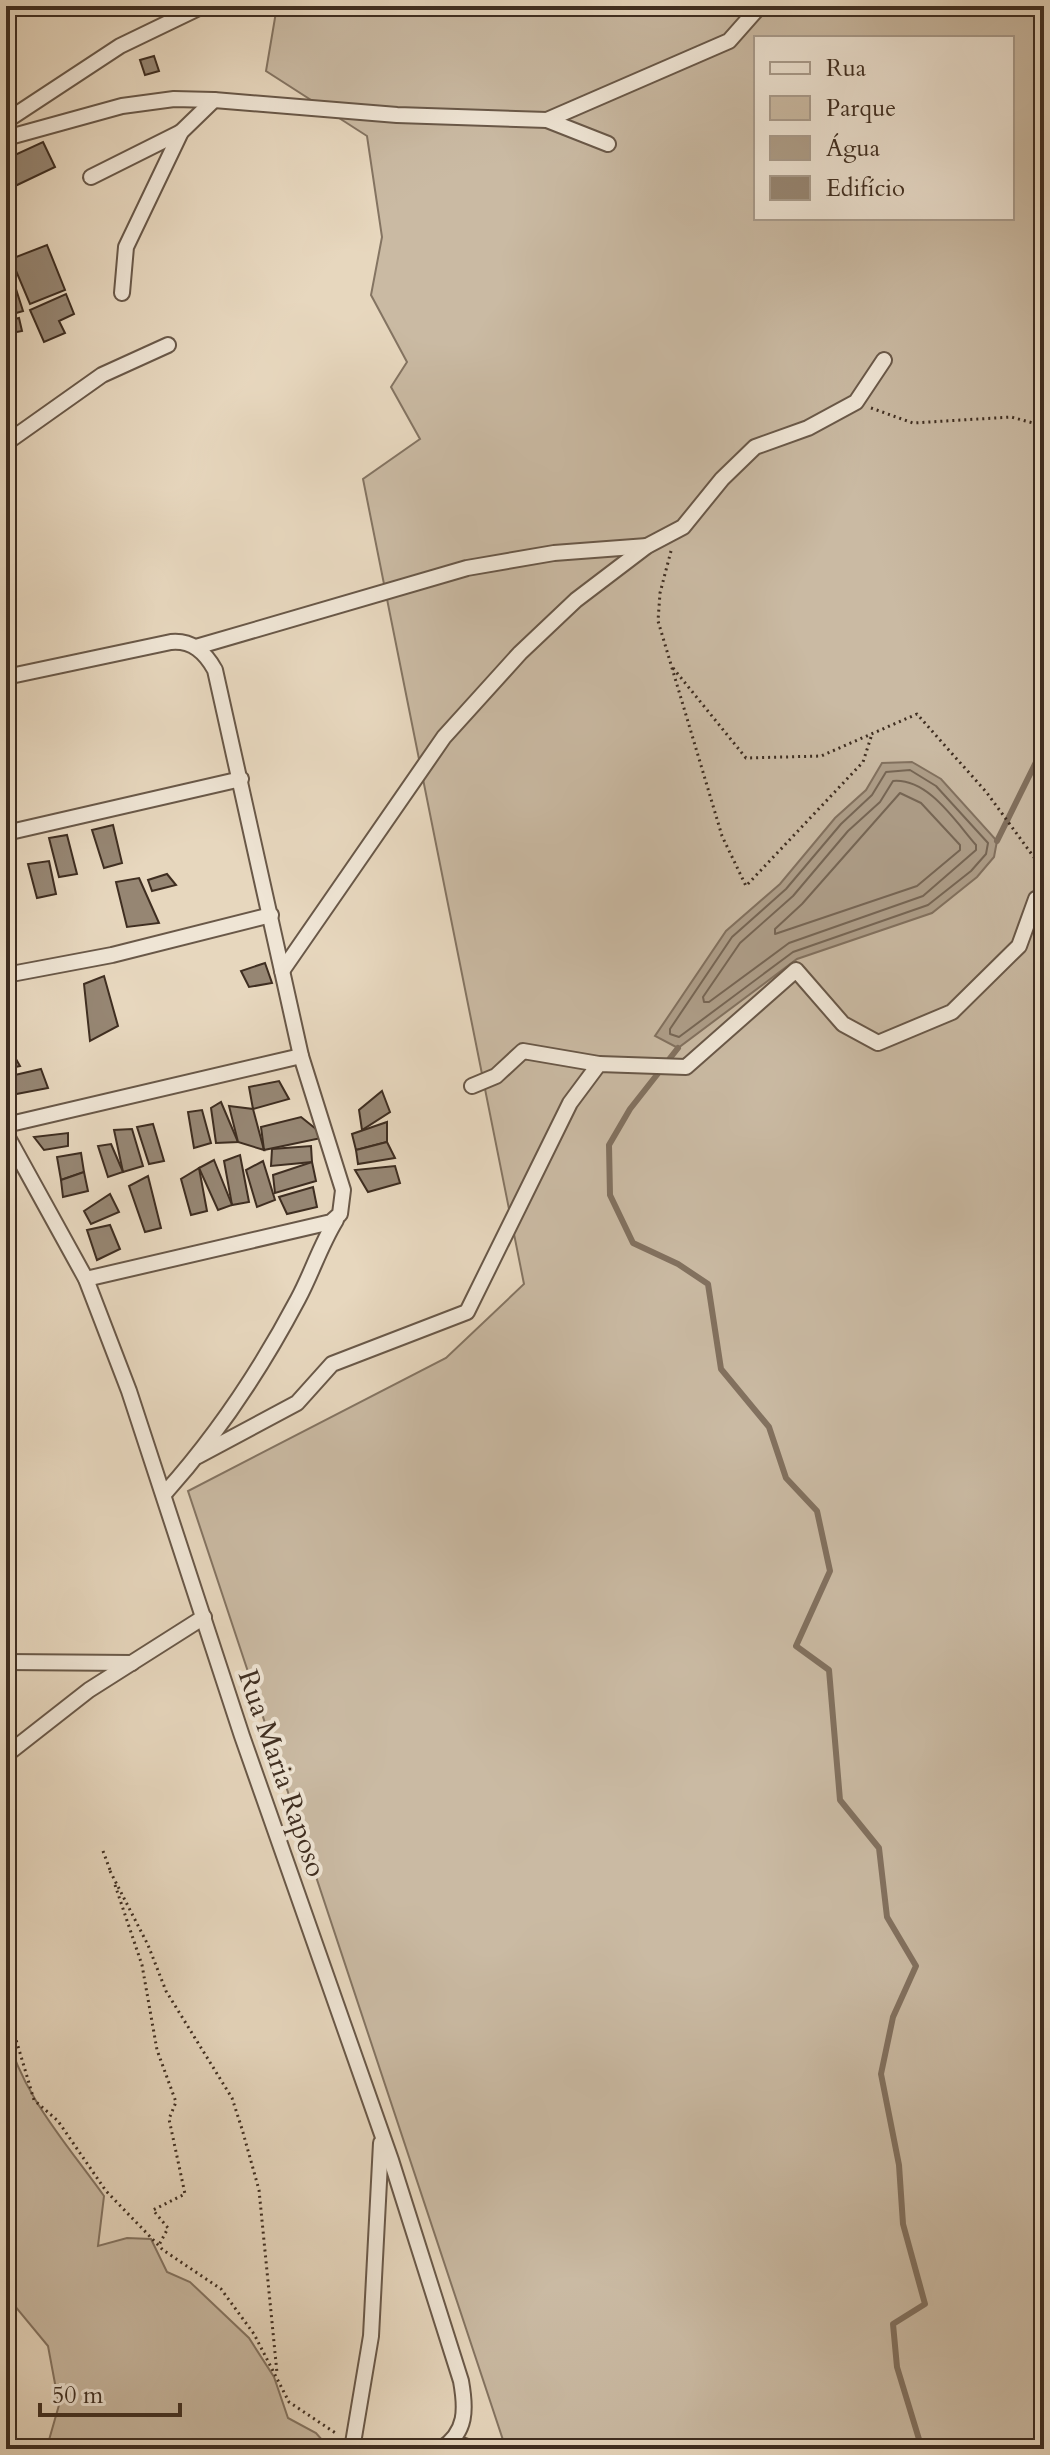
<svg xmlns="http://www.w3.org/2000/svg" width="1050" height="2455" font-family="Cardo,serif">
	<rect width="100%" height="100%" fill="#e7d7be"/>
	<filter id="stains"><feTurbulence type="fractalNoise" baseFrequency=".0025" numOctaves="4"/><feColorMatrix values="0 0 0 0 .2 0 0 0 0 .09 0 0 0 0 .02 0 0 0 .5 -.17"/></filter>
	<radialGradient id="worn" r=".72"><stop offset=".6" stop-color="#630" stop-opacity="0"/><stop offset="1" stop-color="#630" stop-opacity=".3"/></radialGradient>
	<!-- green -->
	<g fill="#cabaa3" stroke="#847462" stroke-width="2" fill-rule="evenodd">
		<path d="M277,6H1044V2449H506L188,1491L446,1358L524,1284L363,479L420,439L391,387L407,362L371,295L382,237L367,136L266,71ZM756,38H1012V218H756Z"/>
		<path d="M6,2031C21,2094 67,2144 104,2196L98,2246L127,2238L151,2239L167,2272L190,2282L249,2338L274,2377L288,2418L316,2433L330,2449H19L49,2440L59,2405L48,2346L9,2299Z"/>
	</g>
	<!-- water -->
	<polygon fill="#ae9e89" stroke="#82715f" stroke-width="2" points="912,762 941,779 997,841 994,857 977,877 932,913 797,959 678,1048 655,1036 726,931 780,884 835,818 866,790 882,763"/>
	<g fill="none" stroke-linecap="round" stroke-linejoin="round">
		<!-- shore -->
		<g stroke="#766655" stroke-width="2">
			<polygon points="910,770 936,786 988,843 986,854 971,871 928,905 793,952 679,1037 670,1034 670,1029 732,937 786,889 841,824 872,795 886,772"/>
			<path d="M893,781C928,778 955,821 976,845V850L923,896L789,943L709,1002H704L703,997L740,943L793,896L848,831L880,802Z"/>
			<polygon points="900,793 921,803 960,845 960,850 917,886 775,934 775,929 802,904"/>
		</g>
		<!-- stream -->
		<g stroke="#82715f" stroke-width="6">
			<polyline points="997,841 1044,746"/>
			<polyline points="678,1048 630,1109 609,1145 610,1195 633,1243 678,1264 708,1284 721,1369 769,1427 786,1478 817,1511 830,1571 796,1646 829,1670 840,1800 879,1848 887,1917 916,1966 893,2017 881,2074 899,2165 903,2224 925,2304 893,2324 897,2367 922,2449"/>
		</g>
	</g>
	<!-- building -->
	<g fill="#968673" stroke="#3f2e21" stroke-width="2">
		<polygon points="154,56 159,71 145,75 140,60"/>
		<polygon points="43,142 55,167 15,186 6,159"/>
		<polygon points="47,245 65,290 30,304 11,259"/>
		<polygon points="16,289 23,311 6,316 6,292"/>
		<polygon points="66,294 74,314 59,321 65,333 44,342 30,310"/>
		<polygon points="19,318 22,331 6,334 6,321"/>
		<polygon points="113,825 122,863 104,868 92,830"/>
		<polygon points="67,835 77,874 59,877 49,838"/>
		<polygon points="49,861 56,894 37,898 28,864"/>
		<polygon points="167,874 176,885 152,891 148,880"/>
		<polygon points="139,878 159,923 127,927 116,882"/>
		<polygon points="265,963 272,983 249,987 241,971"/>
		<polygon points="104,976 118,1026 90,1041 84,984"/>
		<polygon points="6,1045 8,1045 20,1066 6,1069"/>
		<polygon points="41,1069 48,1088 6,1096 6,1077"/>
		<polygon points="279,1081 289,1099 253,1109 249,1087"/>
		<polygon points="382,1091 390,1112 362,1130 359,1110"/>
		<polygon points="221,1102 238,1142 216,1143 211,1108"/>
		<polygon points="229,1106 253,1109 264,1150 238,1142"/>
		<polygon points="202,1110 211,1143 194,1148 188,1112"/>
		<polygon points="301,1117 326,1137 264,1150 261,1127"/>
		<polygon points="387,1122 387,1142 356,1150 352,1134"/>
		<polygon points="153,1124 164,1161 149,1164 137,1127"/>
		<polygon points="132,1129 143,1166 123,1172 114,1130"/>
		<polygon points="68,1133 68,1146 44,1150 34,1137"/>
		<polygon points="387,1142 395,1158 358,1164 356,1150"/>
		<polygon points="111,1144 123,1172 108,1177 98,1146"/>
		<polygon points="311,1146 312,1162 271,1166 272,1149"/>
		<polygon points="81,1153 84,1172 61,1180 57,1157"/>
		<polygon points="240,1155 249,1202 232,1205 224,1161"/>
		<polygon points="214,1160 232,1205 218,1210 199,1168"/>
		<polygon points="263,1161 275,1200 257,1207 246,1170"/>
		<polygon points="312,1162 316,1181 275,1193 273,1175"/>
		<polygon points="395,1166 400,1183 368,1192 355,1170"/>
		<polygon points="199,1168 207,1211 191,1215 181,1179"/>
		<polygon points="84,1172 88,1191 63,1197 61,1180"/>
		<polygon points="148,1176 161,1228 145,1232 129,1186"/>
		<polygon points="313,1187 317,1207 287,1214 279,1197"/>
		<polygon points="110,1194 119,1212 91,1224 84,1211"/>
		<polygon points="110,1225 120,1249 97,1260 87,1230"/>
	</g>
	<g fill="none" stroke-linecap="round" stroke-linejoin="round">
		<!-- street casing -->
		<g stroke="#695848" stroke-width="18">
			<g id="street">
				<polyline points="547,120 729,41 760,6"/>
				<polyline points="6,121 120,46 203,6"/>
				<polyline points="6,138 122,106 174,99 214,100 397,115 547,120 608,144"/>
				<polyline points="91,177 181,132"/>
				<polyline points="122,293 126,247 181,132 214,100"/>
				<polyline points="6,443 102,375 168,345"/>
				<polyline points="196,647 467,568 554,553 647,546"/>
				<path d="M6,677L171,642C192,640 205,652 215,670L301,1056L343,1190L340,1214L331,1222L86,1279"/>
				<polyline points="6,833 241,779"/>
				<polyline points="282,971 444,737 520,653 576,600 647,546 683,527 722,479 755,447 808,428 856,402 884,360"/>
				<polyline points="6,975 112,955 271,915"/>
				<polyline points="472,1086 496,1076 523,1051 599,1064"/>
				<polyline points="6,1125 301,1056"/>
				<path d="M6,1134L86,1279L129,1391L242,1736L391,2160L461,2381C466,2409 467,2432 441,2449"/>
				<polyline points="198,1456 297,1403 332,1364 467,1312 570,1103 599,1064 686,1067 796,970 843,1024 878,1043 952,1012 1019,946 1036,899 1044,898"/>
				<path d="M165,1493C218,1434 261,1369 298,1299C312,1273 320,1246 336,1220"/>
				<polyline points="6,1662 132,1663"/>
				<polyline points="6,1755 89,1690 204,1617"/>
				<polyline points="452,2442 474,2449"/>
				<polyline points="352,2449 371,2336 381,2143"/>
			</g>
		</g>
		<!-- path -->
		<g stroke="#3f2e21" stroke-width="3" stroke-dasharray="2 4" stroke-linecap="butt">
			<polyline points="871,408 913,423 1011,417 1044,426"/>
			<polyline points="671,551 660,593 658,621 722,836 746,886 863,762 872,734"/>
			<polyline points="673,668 746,758 821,756 917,714 987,793 1044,871"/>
			<polyline points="103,1851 110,1870"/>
			<polyline points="110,1871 148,1945 166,1991 232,2098 242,2129 259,2190 277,2373"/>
			<polyline points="115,1885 142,1965 157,2050 176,2102 169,2119 185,2194 153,2210 168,2228 159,2245"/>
			<polyline points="6,2006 34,2100 58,2121 106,2191 163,2250 221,2289 254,2334 289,2402 337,2434"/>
		</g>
		<!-- street -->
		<use href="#street" stroke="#efe5d5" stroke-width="14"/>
	</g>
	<g text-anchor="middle" stroke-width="8" stroke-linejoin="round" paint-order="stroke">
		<!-- street labels -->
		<g font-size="28" fill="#3f2e21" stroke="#efe5d5">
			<text transform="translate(283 1773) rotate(71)" y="10">Rua Maria Raposo</text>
		</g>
	</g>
	<!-- margin -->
	<rect width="1050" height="2455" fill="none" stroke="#e7d7be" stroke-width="32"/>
	<rect x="8" y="8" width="1034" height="2439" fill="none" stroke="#3f2e21" stroke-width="4"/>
	<rect x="16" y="16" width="1018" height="2423" fill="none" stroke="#3f2e21" stroke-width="2"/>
	<!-- legend -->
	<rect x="754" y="36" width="260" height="184" fill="#efe5d5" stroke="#a99c8d" stroke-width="2"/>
	<rect x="770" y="62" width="40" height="12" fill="#efe5d5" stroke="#a99c8d" stroke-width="2"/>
	<text x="826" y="76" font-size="24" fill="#3f2e21">Rua</text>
	<rect x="770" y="96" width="40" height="24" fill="#cabaa3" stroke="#a99c8d" stroke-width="2"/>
	<text x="826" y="116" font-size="24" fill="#3f2e21">Parque</text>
	<rect x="770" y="136" width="40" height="24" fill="#ae9e89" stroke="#a99c8d" stroke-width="2"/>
	<text x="826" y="156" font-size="24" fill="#3f2e21">Água</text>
	<rect x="770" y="176" width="40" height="24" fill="#968673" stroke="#a99c8d" stroke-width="2"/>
	<text x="826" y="196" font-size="24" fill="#3f2e21">Edifício</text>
	<!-- scale -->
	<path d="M40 2403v12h140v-12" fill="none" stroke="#3f2e21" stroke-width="4"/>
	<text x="52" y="2403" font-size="24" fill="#3f2e21" stroke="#efe5d5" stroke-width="6" paint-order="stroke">50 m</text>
	<rect width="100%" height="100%" filter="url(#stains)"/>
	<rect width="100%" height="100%" fill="url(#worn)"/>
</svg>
